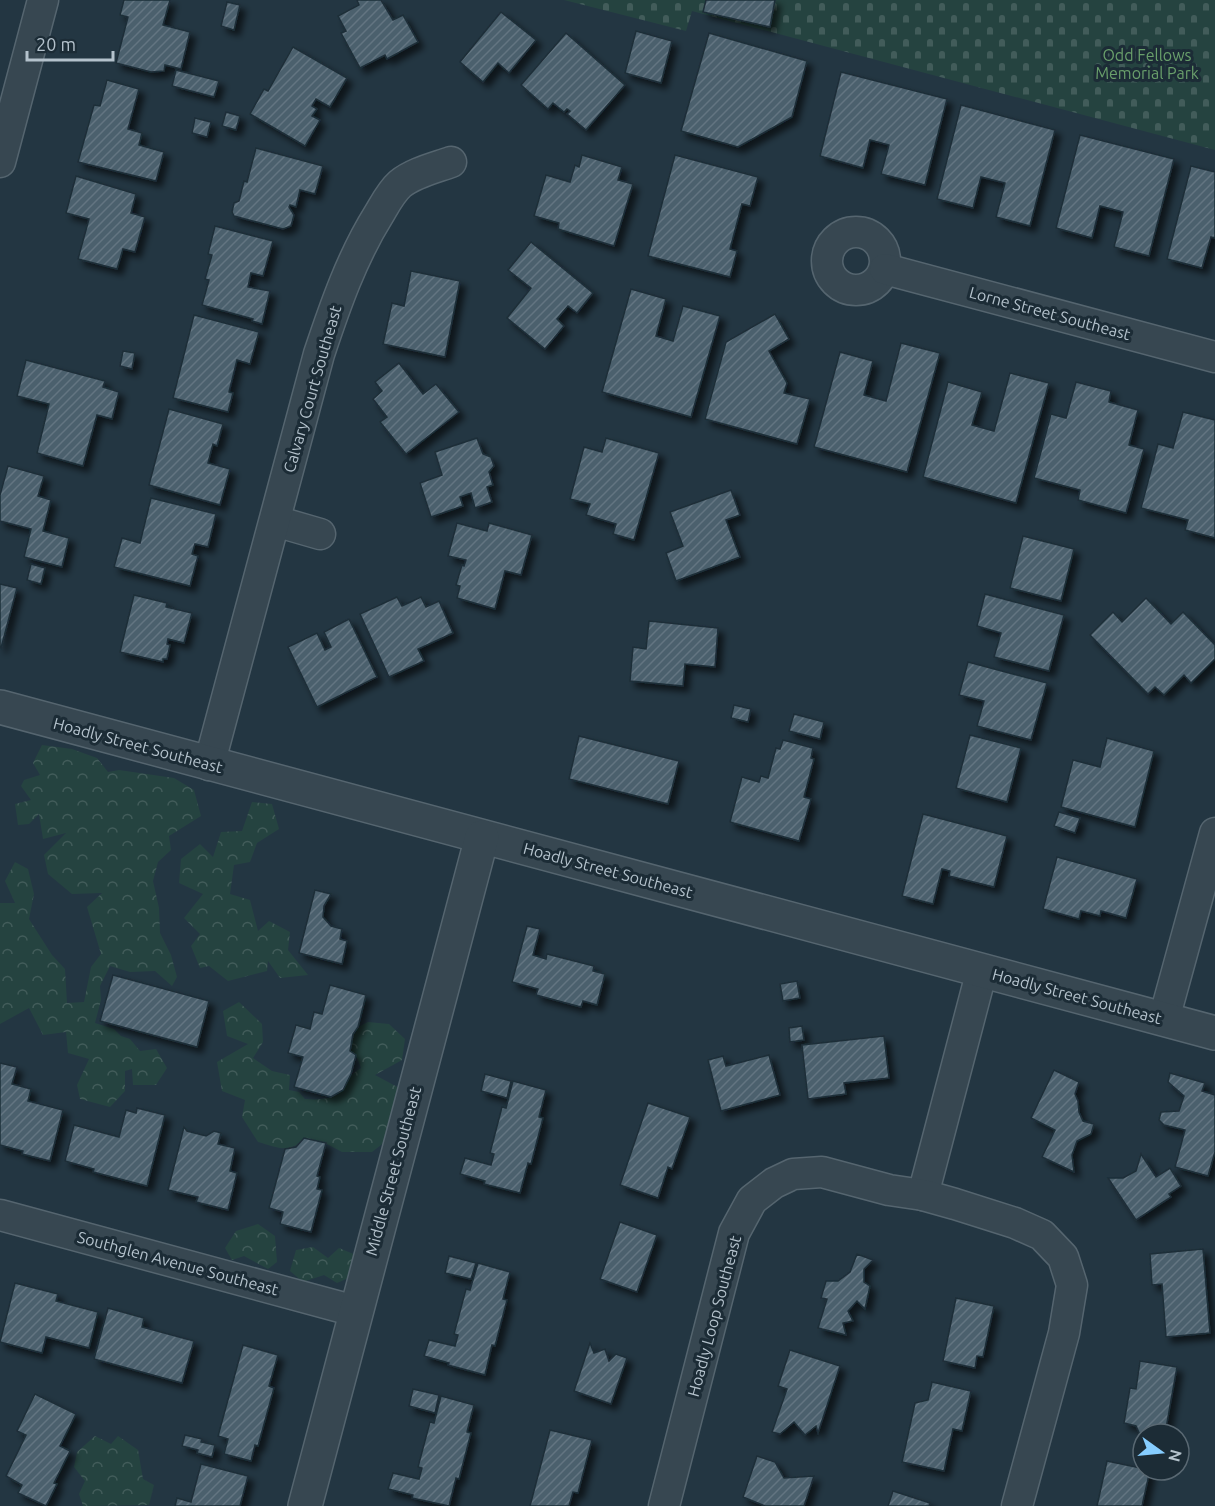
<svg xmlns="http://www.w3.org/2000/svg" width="1215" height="1506" font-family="Ubuntu,sans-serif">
	<defs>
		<pattern id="forest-crowns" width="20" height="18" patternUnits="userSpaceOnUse" patternTransform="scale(1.5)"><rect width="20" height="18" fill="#254340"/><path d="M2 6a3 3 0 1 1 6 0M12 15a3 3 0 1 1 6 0" fill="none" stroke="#425c5a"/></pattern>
		<pattern id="cemetery-stones" width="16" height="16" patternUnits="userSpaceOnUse" patternTransform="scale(1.5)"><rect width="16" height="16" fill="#254340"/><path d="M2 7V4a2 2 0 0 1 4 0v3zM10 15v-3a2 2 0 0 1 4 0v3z" fill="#425c5a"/></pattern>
		<pattern id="building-hatch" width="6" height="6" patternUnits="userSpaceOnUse" patternTransform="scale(1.5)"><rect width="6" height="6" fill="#4b606d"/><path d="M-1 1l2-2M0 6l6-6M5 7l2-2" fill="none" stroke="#637581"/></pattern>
		<filter id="shadow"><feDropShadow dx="5.5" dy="5.5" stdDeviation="3" flood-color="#0009"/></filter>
	</defs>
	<rect width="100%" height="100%" fill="#233642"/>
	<!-- forest -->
	<g fill="url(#forest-crowns)">
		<polygon points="42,745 72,749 97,758 108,772 119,770 174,778 194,790 201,816 169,836 171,850 158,862 153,881 159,908 160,933 171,955 177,977 172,986 155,971 130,972 110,966 100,986 101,1000 95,1023 114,1029 121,1036 130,1039 140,1051 156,1049 167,1068 156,1085 133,1085 132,1069 125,1071 125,1091 110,1107 80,1099 77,1085 89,1059 68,1053 66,1032 43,1035 29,1008 0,1024 0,903 15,903 5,881 15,862 28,869 34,894 29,919 52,955 65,969 67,1003 84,1002 91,967 101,954 87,907 102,893 72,894 48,874 44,855 66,833 43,839 39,814 29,824 18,825 15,804 31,800 21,786 24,780 40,775 33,763"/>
		<polygon points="252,802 272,804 279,829 257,843 250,862 234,865 230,894 250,900 258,931 269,921 290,932 288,950 308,975 280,978 268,961 267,971 228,981 209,966 200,968 191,946 200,934 184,918 203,894 179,883 181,859 200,844 213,857 221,832 242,831"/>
		<path d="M239,1002L262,1024L263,1042L253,1058L272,1071L290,1075L289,1090L299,1092L305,1099C318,1100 331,1100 342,1090C351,1081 347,1076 361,1068L356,1055L350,1051L353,1034L358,1027L368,1022L389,1024L405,1039L402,1060L375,1075L403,1090L412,1121L372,1152H342L325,1143L304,1138C290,1155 277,1147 258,1142L242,1117L245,1100L222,1091L217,1062L248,1044L227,1036L223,1011Z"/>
		<polygon points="258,1224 275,1236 277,1262 268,1269 244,1256 232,1260 225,1248 236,1231"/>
		<polygon points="313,1247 328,1258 339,1248 356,1255 353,1276 337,1283 324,1275 303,1282 290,1271 296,1250"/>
		<polygon points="95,1436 111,1444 118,1436 138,1450 143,1479 154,1485 149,1505 83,1506 79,1494 85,1481 74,1467 77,1452"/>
	</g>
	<!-- cemetery -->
	<polygon fill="url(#cemetery-stones)" points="564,0 1215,0 1215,150 692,11 686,31"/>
	<!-- building -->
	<g fill="url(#building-hatch)" stroke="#1e2e38" stroke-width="1.5" filter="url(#shadow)">
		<polygon points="124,0 170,0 163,25 190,32 181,69 165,65 164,71 151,72 116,63 128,17 120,15"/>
		<polygon points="357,0 381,0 393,20 403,15 418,42 387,59 385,55 360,68 341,33 346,31 338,16 359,5"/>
		<polygon points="706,0 775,0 770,27 703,12"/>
		<polygon points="227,2 240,5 234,30 221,26"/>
		<polygon points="501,12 536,40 509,73 498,63 483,82 460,62"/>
		<polygon points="636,31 672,41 661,83 625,73"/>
		<polygon points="566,33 625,85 586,130 567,114 570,111 567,109 564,112 553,103 548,109 521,85"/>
		<polygon points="709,33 807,61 792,117 738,147 681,131"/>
		<polygon points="293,47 347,78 330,107 316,99 312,106 317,109 312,116 320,120 305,146 250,114 264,89 268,91"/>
		<polygon points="176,70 219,81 214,97 172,86"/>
		<polygon points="841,72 947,99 925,185 881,174 889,145 870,140 863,168 820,156"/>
		<polygon points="107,80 139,89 128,129 142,133 139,145 164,152 156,181 78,162 94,105 100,106"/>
		<polygon points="961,105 1055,130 1030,226 996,217 1005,183 981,177 973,208 937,199"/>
		<polygon points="226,112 240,116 236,130 222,126"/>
		<polygon points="195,118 211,122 207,137 192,133"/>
		<polygon points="1080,135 1174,159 1149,256 1114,247 1123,212 1100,206 1092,238 1056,228"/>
		<polygon points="256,148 323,166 315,194 300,190 296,207 290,205 289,207 294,215 291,226 283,229 234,216 232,212 234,203 239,201 244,181 247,182"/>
		<polygon points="582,155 622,167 618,180 633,184 614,246 558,229 559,223 534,216 546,175 570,182 575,165 579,167"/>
		<polygon points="675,155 758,177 750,206 742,204 730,249 737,251 730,277 648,256"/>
		<polygon points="1191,166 1215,172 1215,238 1211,237 1202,268 1167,259"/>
		<polygon points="76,176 136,194 131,213 145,217 135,252 123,249 117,269 78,259 89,219 66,213"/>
		<polygon points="215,226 273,241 263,276 251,273 248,287 270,291 262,324 252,321 253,319 202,305 209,280 205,279 212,255 208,254"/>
		<polygon points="531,242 593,293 577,313 568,306 557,319 564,326 545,349 507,318 531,288 508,270"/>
		<polygon points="411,271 460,281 445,357 383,344 392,303 404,306"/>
		<polygon points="631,289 666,299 656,336 673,341 683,306 720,316 691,417 602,392"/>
		<polygon points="775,314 789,339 769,351 787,383 784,393 810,399 797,444 705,419 726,342"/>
		<polygon points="194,315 259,332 250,364 237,360 229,392 233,393 228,412 173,398"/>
		<polygon points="901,343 940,353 907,472 814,447 840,352 873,361 864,395 886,401"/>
		<polygon points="123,351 135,353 132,369 120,366"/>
		<polygon points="26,360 105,381 103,387 119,392 112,419 97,415 83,466 37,453 49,404 17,396"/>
		<polygon points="399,363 423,394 436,384 459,412 406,454 380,422 387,417 373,399 382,391 375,382"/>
		<polygon points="1010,373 1049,383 1016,503 923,477 948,382 982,392 972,425 994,431"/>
		<polygon points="1076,382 1111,391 1109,402 1138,410 1129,445 1144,449 1126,513 1078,500 1080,490 1034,478 1051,414 1066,418"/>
		<polygon points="169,409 223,424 217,446 213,444 208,463 230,469 220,505 149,485"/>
		<polygon points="1183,412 1215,420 1215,538 1185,530 1188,520 1141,508 1158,444 1173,448"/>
		<polygon points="477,438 483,454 491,457 494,466 489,472 493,485 487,487 492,502 475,508 471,493 460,497 463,506 431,517 420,483 442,475 435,452"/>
		<polygon points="606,438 659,453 634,540 613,534 616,524 586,515 590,504 570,499 584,447 602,452"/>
		<polygon points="8,466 44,476 38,496 51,500 43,531 69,538 62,567 24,557 31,529 0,521 0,495"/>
		<polygon points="731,490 740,515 726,520 740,557 676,581 666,553 683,546 670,512"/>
		<polygon points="151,498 216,514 208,547 195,544 192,554 198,556 190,586 114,567 122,538 140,543"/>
		<polygon points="457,523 487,531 489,523 532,535 521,575 505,571 495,609 457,598 460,586 456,585 462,565 464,566 466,560 448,556"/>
		<polygon points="1023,536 1074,549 1061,601 1010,588"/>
		<polygon points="31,564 45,568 41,584 27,580"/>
		<polygon points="0,584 17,588 1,648 0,647"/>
		<polygon points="985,594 1064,615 1049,671 994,657 1001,633 977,626"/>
		<polygon points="134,595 167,603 166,607 192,613 184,643 168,639 167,644 170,645 167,659 163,659 163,662 120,652"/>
		<polygon points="397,597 402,606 421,597 426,607 439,601 453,633 418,649 424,661 389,677 360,614"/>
		<polygon points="1146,598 1171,624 1183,612 1215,645 1215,659 1191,683 1184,675 1164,695 1155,687 1148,694 1090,635 1113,612 1122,622"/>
		<polygon points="349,619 377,677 317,707 288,647 317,633 325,650 331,647 324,632"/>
		<polygon points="649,621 718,628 715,667 685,664 683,686 630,681 633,647 646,649"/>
		<polygon points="968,662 1047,683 1031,740 977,726 984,701 959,695"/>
		<polygon points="734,705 751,709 748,722 731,718"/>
		<polygon points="794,714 824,722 820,739 789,731"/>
		<polygon points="970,735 1021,748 1007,802 956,788"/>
		<polygon points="579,736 679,761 668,804 569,779"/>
		<polygon points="1107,738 1154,751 1135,827 1061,807 1073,760 1100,767"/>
		<polygon points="783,740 813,748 811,758 814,759 804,797 811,799 799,841 730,822 742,777 759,782 761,776 768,778 776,748 780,749"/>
		<polygon points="1059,812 1080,818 1075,833 1054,826"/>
		<polygon points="923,814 1007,836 994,887 949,876 950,871 942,869 933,904 902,896"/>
		<polygon points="1057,857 1137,879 1126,918 1101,911 1100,916 1081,911 1079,919 1043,909"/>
		<polygon points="315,890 331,894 324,906 323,917 331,926 342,929 340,939 347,941 342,964 299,953"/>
		<polygon points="527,926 540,929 533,955 546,959 547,954 594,966 593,971 605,974 597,1005 583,1001 581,1007 536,995 538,989 512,982"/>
		<polygon points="113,975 209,1001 197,1047 100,1021"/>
		<polygon points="797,981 800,998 783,1001 780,984"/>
		<polygon points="330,985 366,995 358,1027 353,1034 350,1051 356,1055 351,1074 343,1090 331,1097 294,1087 303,1057 288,1053 296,1025 310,1029 314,1012 322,1014"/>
		<polygon points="802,1026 804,1040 790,1042 789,1028"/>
		<polygon points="884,1036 889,1078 844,1083 846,1094 808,1099 802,1045"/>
		<polygon points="769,1055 780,1095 721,1111 708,1060 723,1056 726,1066"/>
		<polygon points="0,1063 17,1067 12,1084 31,1089 28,1101 63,1110 50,1161 22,1154 23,1151 0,1145"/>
		<polygon points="1054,1070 1079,1082 1075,1094 1078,1101 1079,1112 1083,1121 1094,1124 1091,1134 1077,1141 1072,1155 1074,1172 1042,1157 1055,1130 1031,1118"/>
		<polygon points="1170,1073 1205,1083 1202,1091 1215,1095 1215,1152 1208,1176 1175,1167 1185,1130 1164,1125 1159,1120 1161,1112 1179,1111 1184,1096 1168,1082"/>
		<polygon points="485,1074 511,1081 507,1098 481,1091"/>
		<polygon points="513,1081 546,1090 539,1117 543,1118 531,1164 528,1163 520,1193 484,1184 485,1181 460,1174 465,1158 491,1165 494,1154 490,1153 502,1107 506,1108"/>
		<polygon points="648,1103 690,1117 672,1169 668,1167 658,1198 620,1185"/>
		<polygon points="137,1108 165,1115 147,1186 93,1172 94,1169 65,1161 74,1125 119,1137 126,1110 136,1113"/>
		<polygon points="184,1127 187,1131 206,1136 214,1131 221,1133 218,1144 235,1148 230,1171 237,1173 228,1210 196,1202 198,1197 168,1190"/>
		<polygon points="304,1138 326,1143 317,1176 320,1177 317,1189 322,1190 311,1232 280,1224 283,1212 269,1208 285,1149 296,1147"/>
		<polygon points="1141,1154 1156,1177 1170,1168 1181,1186 1169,1194 1171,1197 1136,1220 1108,1178 1123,1178 1136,1171"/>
		<polygon points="620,1222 657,1235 637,1292 600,1279"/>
		<polygon points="1203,1249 1210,1333 1166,1337 1162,1284 1152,1285 1150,1254"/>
		<polygon points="857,1254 873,1260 864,1269 864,1282 870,1286 865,1309 857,1301 848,1311 853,1321 843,1323 846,1335 818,1328 827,1299 821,1298 826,1281 838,1281 850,1272"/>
		<polygon points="449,1256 476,1263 471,1279 445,1273"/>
		<polygon points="478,1263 510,1272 503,1299 507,1300 495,1346 492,1345 485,1375 448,1365 449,1363 424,1356 429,1340 455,1346 458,1335 454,1334 466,1289 470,1290"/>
		<polygon points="15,1283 58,1294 56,1301 98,1312 89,1348 46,1337 42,1353 0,1342"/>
		<polygon points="956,1298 994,1306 983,1357 977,1356 975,1368 943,1361"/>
		<polygon points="108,1308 144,1318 142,1327 194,1341 182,1383 94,1359"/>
		<polygon points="590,1343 594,1353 605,1349 609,1361 616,1354 627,1358 611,1404 574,1391"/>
		<polygon points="243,1345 278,1355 269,1386 274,1388 258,1446 255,1445 251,1461 224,1454 228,1439 218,1436"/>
		<polygon points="790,1350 840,1366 818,1433 816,1426 805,1435 794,1422 780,1434 772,1432 787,1389 778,1386"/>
		<polygon points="1140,1361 1177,1367 1165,1434 1143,1434 1143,1446 1140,1445 1141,1437 1136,1426 1124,1423 1130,1388 1136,1389"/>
		<polygon points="932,1382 971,1391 962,1431 953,1429 944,1471 902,1462 915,1403 928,1400"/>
		<polygon points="413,1389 439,1395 435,1413 409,1406"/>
		<polygon points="35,1394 76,1414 60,1446 70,1451 54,1483 57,1484 46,1506 18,1493 22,1485 6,1476 26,1435 17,1431"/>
		<polygon points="441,1396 474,1405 467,1432 471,1433 459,1479 456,1478 449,1506 412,1498 413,1495 388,1489 393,1473 419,1479 422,1468 418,1467 430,1422 434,1423"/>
		<polygon points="550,1430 592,1440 578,1493 573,1492 569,1506 530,1506"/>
		<polygon points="185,1435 202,1439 201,1442 215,1445 212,1457 197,1453 198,1450 182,1446"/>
		<polygon points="757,1456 775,1462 784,1478 814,1476 804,1506 765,1506 743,1497"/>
		<polygon points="1107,1461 1150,1470 1142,1506 1097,1506"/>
		<polygon points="201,1464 248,1476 240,1506 175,1506 177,1498 191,1502"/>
		<polygon points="893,1491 930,1503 929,1506 888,1506"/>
	</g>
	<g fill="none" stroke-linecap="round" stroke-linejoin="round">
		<!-- minor casing -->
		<g stroke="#55656f" stroke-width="33">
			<g id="minor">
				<polyline points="0,162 43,0"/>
				<circle cx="856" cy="261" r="29"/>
				<polyline points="885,269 1215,357"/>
				<polyline points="275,521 320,534"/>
				<path d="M209,765L319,354C335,306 352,257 379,214C385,204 391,192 400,184C413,173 434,168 451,162"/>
				<polyline points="1164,1019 1215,833"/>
				<polyline points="923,1195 982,970"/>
				<polyline points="0,1215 355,1311"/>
				<polyline points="664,1506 734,1233 752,1200 774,1183 793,1174 822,1172 889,1190 923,1195 955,1204 1015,1223 1042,1235 1063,1257 1072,1285 1064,1333 1017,1506"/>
			</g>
		</g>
		<!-- tertiary casing -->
		<g stroke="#55656f" stroke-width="36">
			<g id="tertiary">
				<polyline points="0,707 1215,1033"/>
				<polyline points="305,1506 482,837"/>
			</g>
		</g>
		<!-- minor -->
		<use href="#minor" stroke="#374751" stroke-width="30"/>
		<!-- tertiary -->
		<use href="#tertiary" stroke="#374751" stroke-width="33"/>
	</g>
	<g text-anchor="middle" stroke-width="6" stroke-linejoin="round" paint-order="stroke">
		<!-- park labels -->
		<g font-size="16" fill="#699f6b" stroke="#1c2c36">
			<text x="1147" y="61">Odd Fellows<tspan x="1147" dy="18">Memorial Park</tspan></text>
		</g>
		<!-- street labels -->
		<g font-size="16" fill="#b4c2cc" stroke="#1c2c36">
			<text transform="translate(1050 313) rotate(15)" y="6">Lorne Street Southeast</text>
			<text transform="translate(312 389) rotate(-74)" y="6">Calvary Court Southeast</text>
			<text transform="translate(138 745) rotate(15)" y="6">Hoadly Street Southeast</text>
			<text transform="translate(608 870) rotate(15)" y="6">Hoadly Street Southeast</text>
			<text transform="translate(1077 996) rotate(15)" y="6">Hoadly Street Southeast</text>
			<text transform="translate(393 1171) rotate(-75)" y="6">Middle Street Southeast</text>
			<text transform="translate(178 1263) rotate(15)" y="6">Southglen Avenue Southeast</text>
			<text transform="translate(714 1316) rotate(-75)" y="6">Hoadly Loop Southeast</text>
		</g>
	</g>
	<!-- north arrow -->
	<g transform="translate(1161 1452) rotate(105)"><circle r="28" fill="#1c2c36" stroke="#596872" stroke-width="1.5"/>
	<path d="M0-4.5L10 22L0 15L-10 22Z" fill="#86cdff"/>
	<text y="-9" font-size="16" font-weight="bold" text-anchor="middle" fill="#b4c2cc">N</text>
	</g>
	<!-- scale -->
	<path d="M27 51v9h86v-9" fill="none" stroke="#b4c2cc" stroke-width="3"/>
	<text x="36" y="51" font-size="18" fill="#b4c2cc" stroke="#1c2c36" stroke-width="4.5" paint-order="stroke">20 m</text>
</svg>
